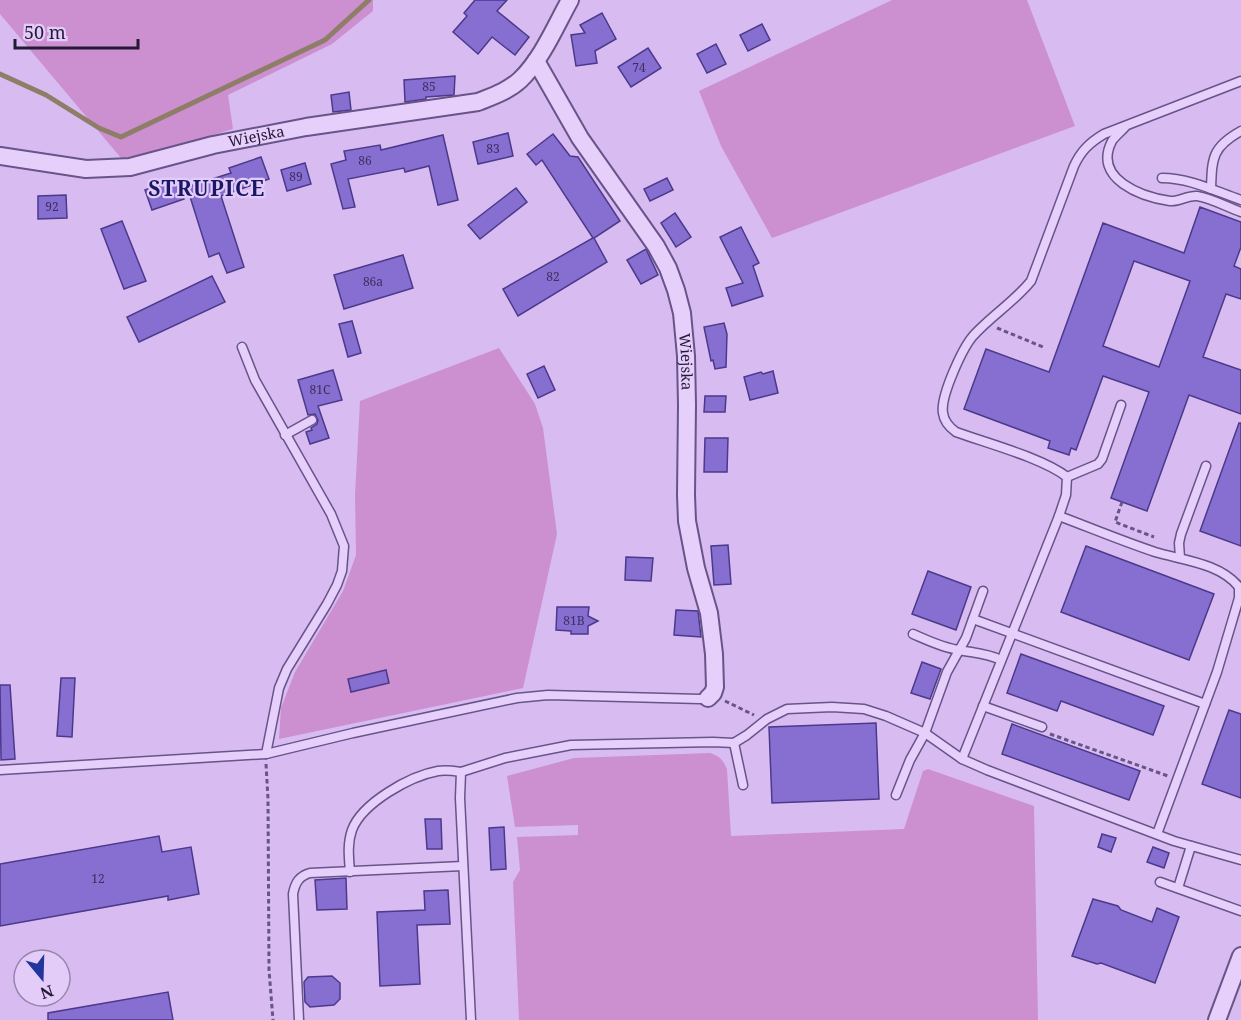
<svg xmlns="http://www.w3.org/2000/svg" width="1241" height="1020" font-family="'Noto Serif',serif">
	<rect width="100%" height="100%" fill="#d8bcf1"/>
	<!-- green -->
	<g fill="#cc8fcf">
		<polygon points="0,0 373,0 373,11 332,44 228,95 233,129 149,155 121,158 0,14"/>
		<polygon points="892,0 1027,0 1075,126 772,238 721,146 699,91"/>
		<polygon points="499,348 535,404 543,428 557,534 523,688 279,739 281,708 295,672 343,591 356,555 355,495 360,401"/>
		<path d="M710,753C720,756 723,760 727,769L731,836L904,829L923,771L928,769L1034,806L1038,1020H519L513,882L520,870L517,837L578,835V825L515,827L507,776L574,758Z"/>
	</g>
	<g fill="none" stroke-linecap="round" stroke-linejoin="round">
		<!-- stream -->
		<polyline stroke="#8f7e67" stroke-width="5" points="0,74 46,95 99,128 121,137 325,40 369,0"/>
	</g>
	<!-- building -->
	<g fill="#876fd2" stroke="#4b398a" stroke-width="1.5" fill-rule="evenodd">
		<polygon points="475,0 507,0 497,11 529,37 515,55 492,37 478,54 453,32 467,16 464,13"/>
		<polygon points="602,13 616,39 595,51 597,63 576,66 571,35 585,33 580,25"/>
		<polygon points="762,24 770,40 748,51 740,35"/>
		<polygon points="716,44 726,64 707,73 697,54"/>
		<polygon points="648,48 661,68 631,87 618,67"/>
		<polygon points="455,76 454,95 426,97 426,99 405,102 404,80"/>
		<polygon points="349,92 351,110 333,112 331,95"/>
		<polygon points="508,133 513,156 478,164 473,142"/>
		<polygon points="553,134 570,156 578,157 620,221 594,238 607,262 518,316 503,289 593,238 542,160 536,165 527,154"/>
		<polygon points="443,135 458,200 438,205 429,166 405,172 404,168 348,179 355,207 343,209 331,164 346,160 344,151 380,145 381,150"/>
		<polygon points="261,157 269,179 221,196 244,267 227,273 219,253 209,257 187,187 231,173 229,168"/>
		<polygon points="305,163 311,184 287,191 281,170"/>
		<polygon points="667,178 673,190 650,201 644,189"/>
		<polygon points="177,179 184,199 152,210 145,190"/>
		<polygon points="516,188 527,202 480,239 468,225"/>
		<polygon points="66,195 67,218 38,219 38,196"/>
		<path d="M1200,207L1241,222V247L1234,266L1241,269V299L1226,294L1203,357L1241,370V414L1189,395L1147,511L1111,498L1149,392L1103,376L1076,450L1071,448L1069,455L1048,448L1050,441L964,409L986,349L1049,372L1103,223L1184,253ZM1134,261L1190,281L1159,367L1103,346Z"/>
		<polygon points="675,213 691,237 676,247 661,223"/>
		<polygon points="122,221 146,281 124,289 101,229"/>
		<polygon points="741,227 759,263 753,266 763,296 732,306 726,288 743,283 720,237"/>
		<polygon points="646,249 658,275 641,284 627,260"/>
		<polygon points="403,255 413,288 344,309 334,275"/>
		<polygon points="212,276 225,302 139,342 127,317"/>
		<polygon points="352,321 361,353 348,357 339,324"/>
		<polygon points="724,323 727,334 726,367 715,369 713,360 711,361 704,327"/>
		<polygon points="544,366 555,390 538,398 527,374"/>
		<polygon points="333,370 342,400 318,406 329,438 310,444 306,432 312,430 311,428 317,424 318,420 315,414 308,415 298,380"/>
		<polygon points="773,371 778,393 750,400 744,377 761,372 763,374"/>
		<polygon points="705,396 726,396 725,412 704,412"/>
		<polygon points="1239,423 1241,423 1241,546 1200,531"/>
		<polygon points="705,438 728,438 727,472 704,472"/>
		<polygon points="728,545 731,584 714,585 711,546"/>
		<polygon points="1086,546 1214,594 1189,660 1061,612"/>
		<polygon points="626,557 653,558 651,581 625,580"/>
		<polygon points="928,571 971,587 956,630 912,614"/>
		<polygon points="557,607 589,607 588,616 598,621 588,626 588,634 571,634 571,631 556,630"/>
		<polygon points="676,610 698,611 701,637 674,635"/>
		<polygon points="1021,654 1164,706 1153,735 1061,701 1057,711 1007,693"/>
		<polygon points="922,662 941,669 930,699 911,693"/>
		<polygon points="386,670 389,683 351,692 348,679"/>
		<polygon points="61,678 75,678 72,737 57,736"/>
		<polygon points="0,685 10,685 15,759 1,760"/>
		<polygon points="1229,710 1241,714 1241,798 1202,784"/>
		<polygon points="876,723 879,799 772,803 769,727"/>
		<polygon points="1012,724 1140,771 1129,800 1002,754"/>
		<polygon points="425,819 441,819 442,849 427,849"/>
		<polygon points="504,827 506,869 491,870 489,828"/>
		<polygon points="1102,834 1116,838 1111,852 1098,847"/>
		<polygon points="159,836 162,852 191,847 199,894 168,900 168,896 0,926 0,864"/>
		<polygon points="1153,847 1169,853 1164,868 1147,862"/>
		<polygon points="346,878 347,909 317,910 315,880"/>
		<polygon points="448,890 450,924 417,925 420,984 380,986 377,912 425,910 424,891"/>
		<polygon points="1093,899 1118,906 1121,910 1152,922 1157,908 1179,917 1155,983 1101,963 1097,964 1072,956"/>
		<polygon points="332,976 340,983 340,999 334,1005 310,1007 305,1002 304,982 308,977"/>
		<polygon points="168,992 173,1020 48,1020 48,1013"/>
	</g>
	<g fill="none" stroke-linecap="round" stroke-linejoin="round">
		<!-- lane casing -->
		<g stroke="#675489" stroke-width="11">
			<g id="lane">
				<path d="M1125,127C1121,132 1115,136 1112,141C1092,179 1142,197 1170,201C1179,202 1188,195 1197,196C1211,198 1227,207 1241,212"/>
				<path d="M1162,178C1189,178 1215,191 1241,200"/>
				<path d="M1211,189C1212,158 1212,147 1241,131"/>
				<polyline points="242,347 255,380 331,514 344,546 342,571 337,585 327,604 287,669 279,688 266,754"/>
				<polyline points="285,435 312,420"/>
				<polyline points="1067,477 1098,464 1102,459 1121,405"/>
				<path d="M1059,516C1091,528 1122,541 1155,552C1182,560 1220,563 1239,587V598L1217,672L1157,834"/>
				<polyline points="1180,558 1179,543 1181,534 1206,466"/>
				<polyline points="973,619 1205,704"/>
				<path d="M913,634C927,640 943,648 959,650C974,653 986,653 1001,660"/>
				<polyline points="983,706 1042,727"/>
				<polyline points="734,743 743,785"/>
				<path d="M962,759L1059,516L1066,495L1067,477C1043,458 986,443 956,432C949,427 944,422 943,413C940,397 962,349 973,336C991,316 1014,302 1031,281L1074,166C1081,151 1089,143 1104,134L1241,81"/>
				<polyline points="0,770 266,754 353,733 517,698 548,695 700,699 708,698"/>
				<polyline points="896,795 910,760 925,733 947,672 966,638 983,591"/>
				<path d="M350,872C349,858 347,844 352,830C362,803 410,776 438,771C445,770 454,771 461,772"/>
				<polyline points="1160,882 1241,911"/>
				<polyline points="1178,888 1191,846"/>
				<path d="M299,1020L293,894C295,883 299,876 310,873L463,866"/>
				<polyline points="471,1020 460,798 461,772 505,758 571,745 713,742 734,743 747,735 767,719 787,709 832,707 864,709 886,716 925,733 962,759 987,770 1174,841 1241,860"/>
			</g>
		</g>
		<!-- street casing -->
		<g stroke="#675489" stroke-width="20">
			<g id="street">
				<path id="s1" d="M536,61L580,138L656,246L668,268L676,290L682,313L686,356L687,405L686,495L687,521L696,568L709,613L714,654L715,687L713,693L708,698"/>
				<path id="s2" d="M0,156L86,169L130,167L213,145L306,127L478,102C493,96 508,91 520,80C542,59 555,27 570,0"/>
				<polyline points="1217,1020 1241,956"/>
			</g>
		</g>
		<!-- path -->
		<g stroke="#675489" stroke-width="3" stroke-dasharray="4.5 3" stroke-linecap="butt">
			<polyline points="997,328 1043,347"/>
			<polyline points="1122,502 1115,522 1154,537"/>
			<polyline points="725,701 754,715"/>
			<polyline points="1050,734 1168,776"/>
			<polyline points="266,764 268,799 269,970 273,1020"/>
		</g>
		<!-- lane -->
		<use href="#lane" stroke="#e7cffb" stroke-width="8"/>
		<!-- street -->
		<use href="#street" stroke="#e7cffb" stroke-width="16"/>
	</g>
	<g text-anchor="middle" stroke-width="4.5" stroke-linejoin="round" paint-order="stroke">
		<!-- number labels -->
		<g font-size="12" fill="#3c2f5e">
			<text x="639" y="72">74</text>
			<text x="429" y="91">85</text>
			<text x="493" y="153">83</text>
			<text x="365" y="165">86</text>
			<text x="296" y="181">89</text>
			<text x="52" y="211">92</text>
			<text x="553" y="281">82</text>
			<text x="373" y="286">86a</text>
			<text x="320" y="394">81C</text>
			<text x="574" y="625">81B</text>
			<text x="98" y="883">12</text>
		</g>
		<!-- street labels -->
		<g font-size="15" fill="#231a37" stroke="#e3ccf8">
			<text dy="5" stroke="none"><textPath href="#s2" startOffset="261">Wiejska</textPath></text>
			<text dy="5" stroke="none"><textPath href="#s1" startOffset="342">Wiejska</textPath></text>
		</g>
		<!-- district labels -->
		<g font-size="21" font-weight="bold" letter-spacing="1.5" fill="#1a1767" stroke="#e3ccf8">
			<text x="207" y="196">STRUPICE</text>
		</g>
	</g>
	<!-- north arrow -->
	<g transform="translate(42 978) rotate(161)"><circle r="28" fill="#e3ccf8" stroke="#9685ab" stroke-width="1.5"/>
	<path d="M0-4.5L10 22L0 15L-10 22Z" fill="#20369c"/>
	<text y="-9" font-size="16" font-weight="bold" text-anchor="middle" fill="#231a37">N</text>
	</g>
	<!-- scale -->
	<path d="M15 39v9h123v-9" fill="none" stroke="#231a37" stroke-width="3"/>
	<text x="24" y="39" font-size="18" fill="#231a37" stroke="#e3ccf8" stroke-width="4.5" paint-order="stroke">50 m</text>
</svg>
